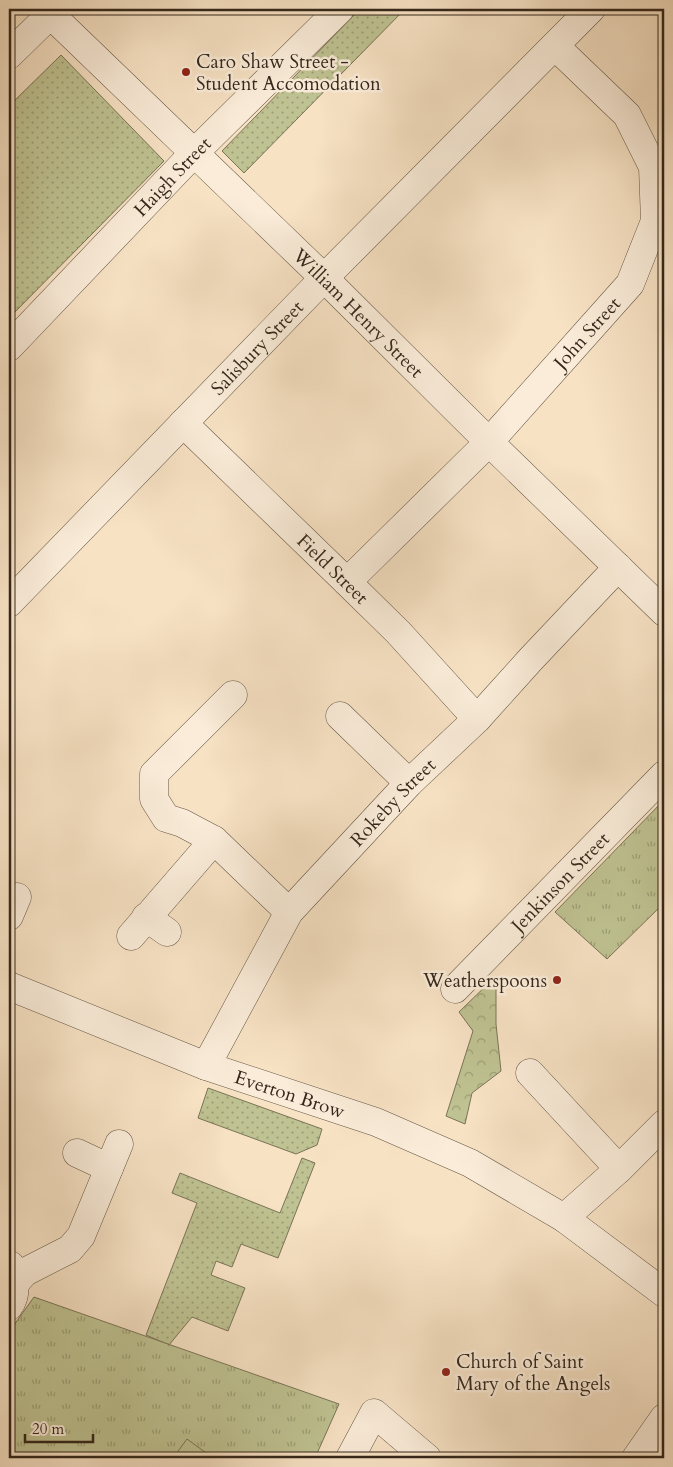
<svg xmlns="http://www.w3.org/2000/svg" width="673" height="1467" font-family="Cardo,serif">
	<defs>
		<pattern id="grass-dots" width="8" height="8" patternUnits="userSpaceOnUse" patternTransform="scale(1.25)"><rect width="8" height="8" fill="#bfc292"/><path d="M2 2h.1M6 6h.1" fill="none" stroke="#9c9e76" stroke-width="1.8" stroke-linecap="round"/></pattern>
		<pattern id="forest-crowns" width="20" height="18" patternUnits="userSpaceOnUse" patternTransform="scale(1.25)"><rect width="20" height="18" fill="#bfc292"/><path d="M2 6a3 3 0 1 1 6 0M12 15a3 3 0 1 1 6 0" fill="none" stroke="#9c9e76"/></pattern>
		<pattern id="park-tufts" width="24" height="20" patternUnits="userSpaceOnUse" patternTransform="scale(1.25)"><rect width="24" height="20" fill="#bfc292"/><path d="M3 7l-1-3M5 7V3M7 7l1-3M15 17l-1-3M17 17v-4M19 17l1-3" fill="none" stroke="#9c9e76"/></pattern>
	</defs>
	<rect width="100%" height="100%" fill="#f7e2c4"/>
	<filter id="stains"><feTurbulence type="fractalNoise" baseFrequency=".004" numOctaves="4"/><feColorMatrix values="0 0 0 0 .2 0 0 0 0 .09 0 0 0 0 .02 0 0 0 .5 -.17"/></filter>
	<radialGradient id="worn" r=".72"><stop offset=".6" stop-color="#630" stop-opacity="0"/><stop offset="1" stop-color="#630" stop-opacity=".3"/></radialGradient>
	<!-- grass -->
	<g fill="url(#grass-dots)" stroke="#7a7456">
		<polygon points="360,9 405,9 244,173 222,151"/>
		<polygon points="61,55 164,161 9,318 9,106"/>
		<polygon points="208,1088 322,1129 317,1145 296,1154 198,1118"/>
		<polygon points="302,1158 315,1163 278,1258 241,1244 232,1267 216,1261 211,1275 245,1288 228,1331 192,1317 169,1345 146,1335 197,1203 172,1193 180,1173 280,1213"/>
	</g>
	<!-- forest -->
	<polygon fill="url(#forest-crowns)" stroke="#7a7456" points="496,976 496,1024 501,1071 472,1093 465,1124 446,1116 473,1031 459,1012"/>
	<!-- park -->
	<g fill="url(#park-tufts)" stroke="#7a7456">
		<polygon points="664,800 664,903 607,959 555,912"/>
		<polygon points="34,1297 339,1404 315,1458 9,1458 9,1332"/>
	</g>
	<!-- garden -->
	<polygon fill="#bfc292" stroke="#7a7456" points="187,1439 213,1458 173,1458"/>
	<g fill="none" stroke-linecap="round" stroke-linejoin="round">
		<!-- minor casing -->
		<g stroke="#655645" stroke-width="29">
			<g id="minor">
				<path id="s1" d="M51,15L324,278L489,442L664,612"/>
				<polyline points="9,55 56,9"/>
				<path id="s2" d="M9,347L194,153L340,9"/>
				<path id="s3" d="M183,423L347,582L398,632L477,719"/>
				<path id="s4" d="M347,582L489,442L630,284L655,221L653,167L627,115L555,46"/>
				<path id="s5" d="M9,603L324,278L591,9"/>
				<polyline points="233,695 154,774 154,799 166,818 182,823 214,840 289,912"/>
				<polyline points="340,716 409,783"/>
				<polyline points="9,916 17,897"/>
				<polyline points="146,917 167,932"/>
				<polyline points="131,936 214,840"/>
				<path id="s6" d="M9,986L206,1066L376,1122L470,1163L564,1218L664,1293"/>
				<path id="s7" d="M455,989L664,775"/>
				<path id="s8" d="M206,1066L289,912L409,783L477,719L531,659L618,567"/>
				<polyline points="530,1073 619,1169"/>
				<polyline points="77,1153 109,1168"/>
				<polyline points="564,1218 619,1169 664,1124"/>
				<polyline points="15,1283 25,1272 70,1249 81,1236 119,1144"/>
				<path d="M9,1306C18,1294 15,1279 10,1265"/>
				<polyline points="350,1458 374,1413 427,1458"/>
				<polyline points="636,1458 664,1418"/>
			</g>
		</g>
		<!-- minor -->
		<use href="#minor" stroke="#faecd9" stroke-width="28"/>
	</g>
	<!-- markers -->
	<g fill="#8f2418" stroke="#faecd9" stroke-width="2">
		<circle cx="186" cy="72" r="5"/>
		<circle cx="557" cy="980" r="5"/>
		<circle cx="446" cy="1372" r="5"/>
	</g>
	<g text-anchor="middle" stroke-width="5" stroke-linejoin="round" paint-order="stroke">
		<!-- poi labels -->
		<g font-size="19" fill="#34271b" stroke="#faecd9" text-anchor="start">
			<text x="196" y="68">Caro Shaw Street -<tspan x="196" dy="22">Student Accomodation</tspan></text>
			<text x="547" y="987" text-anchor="end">Weatherspoons</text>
			<text x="456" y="1368">Church of Saint<tspan x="456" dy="22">Mary of the Angels</tspan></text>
		</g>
		<!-- street labels -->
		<g font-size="19" fill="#34271b" stroke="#faecd9">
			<text dy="7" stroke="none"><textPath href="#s2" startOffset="236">Haigh Street</textPath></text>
			<text dy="7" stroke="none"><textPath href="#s1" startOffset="428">William Henry Street</textPath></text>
			<text dy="7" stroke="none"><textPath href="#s4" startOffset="346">John Street</textPath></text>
			<text dy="7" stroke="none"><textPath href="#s5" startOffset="356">Salisbury Street</textPath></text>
			<text dy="7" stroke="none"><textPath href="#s3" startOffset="209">Field Street</textPath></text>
			<text dy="7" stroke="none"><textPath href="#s8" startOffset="326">Rokeby Street</textPath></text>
			<text dy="7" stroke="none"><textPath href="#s7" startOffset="150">Jenkinson Street</textPath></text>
			<text dy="7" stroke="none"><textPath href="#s6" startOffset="301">Everton Brow</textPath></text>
		</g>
	</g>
	<!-- margin -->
	<rect width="673" height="1467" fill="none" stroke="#f7e2c4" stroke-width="30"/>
	<rect x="10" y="10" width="653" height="1447" fill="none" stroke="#34271b" stroke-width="2.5"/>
	<rect x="15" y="15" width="643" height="1437" fill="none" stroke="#34271b"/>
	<!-- scale -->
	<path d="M25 1434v8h68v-8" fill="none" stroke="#34271b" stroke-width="2.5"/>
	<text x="32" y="1434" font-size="15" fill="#34271b" stroke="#faecd9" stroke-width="4" paint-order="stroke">20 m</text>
	<rect width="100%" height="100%" filter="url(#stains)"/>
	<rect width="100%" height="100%" fill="url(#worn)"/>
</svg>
